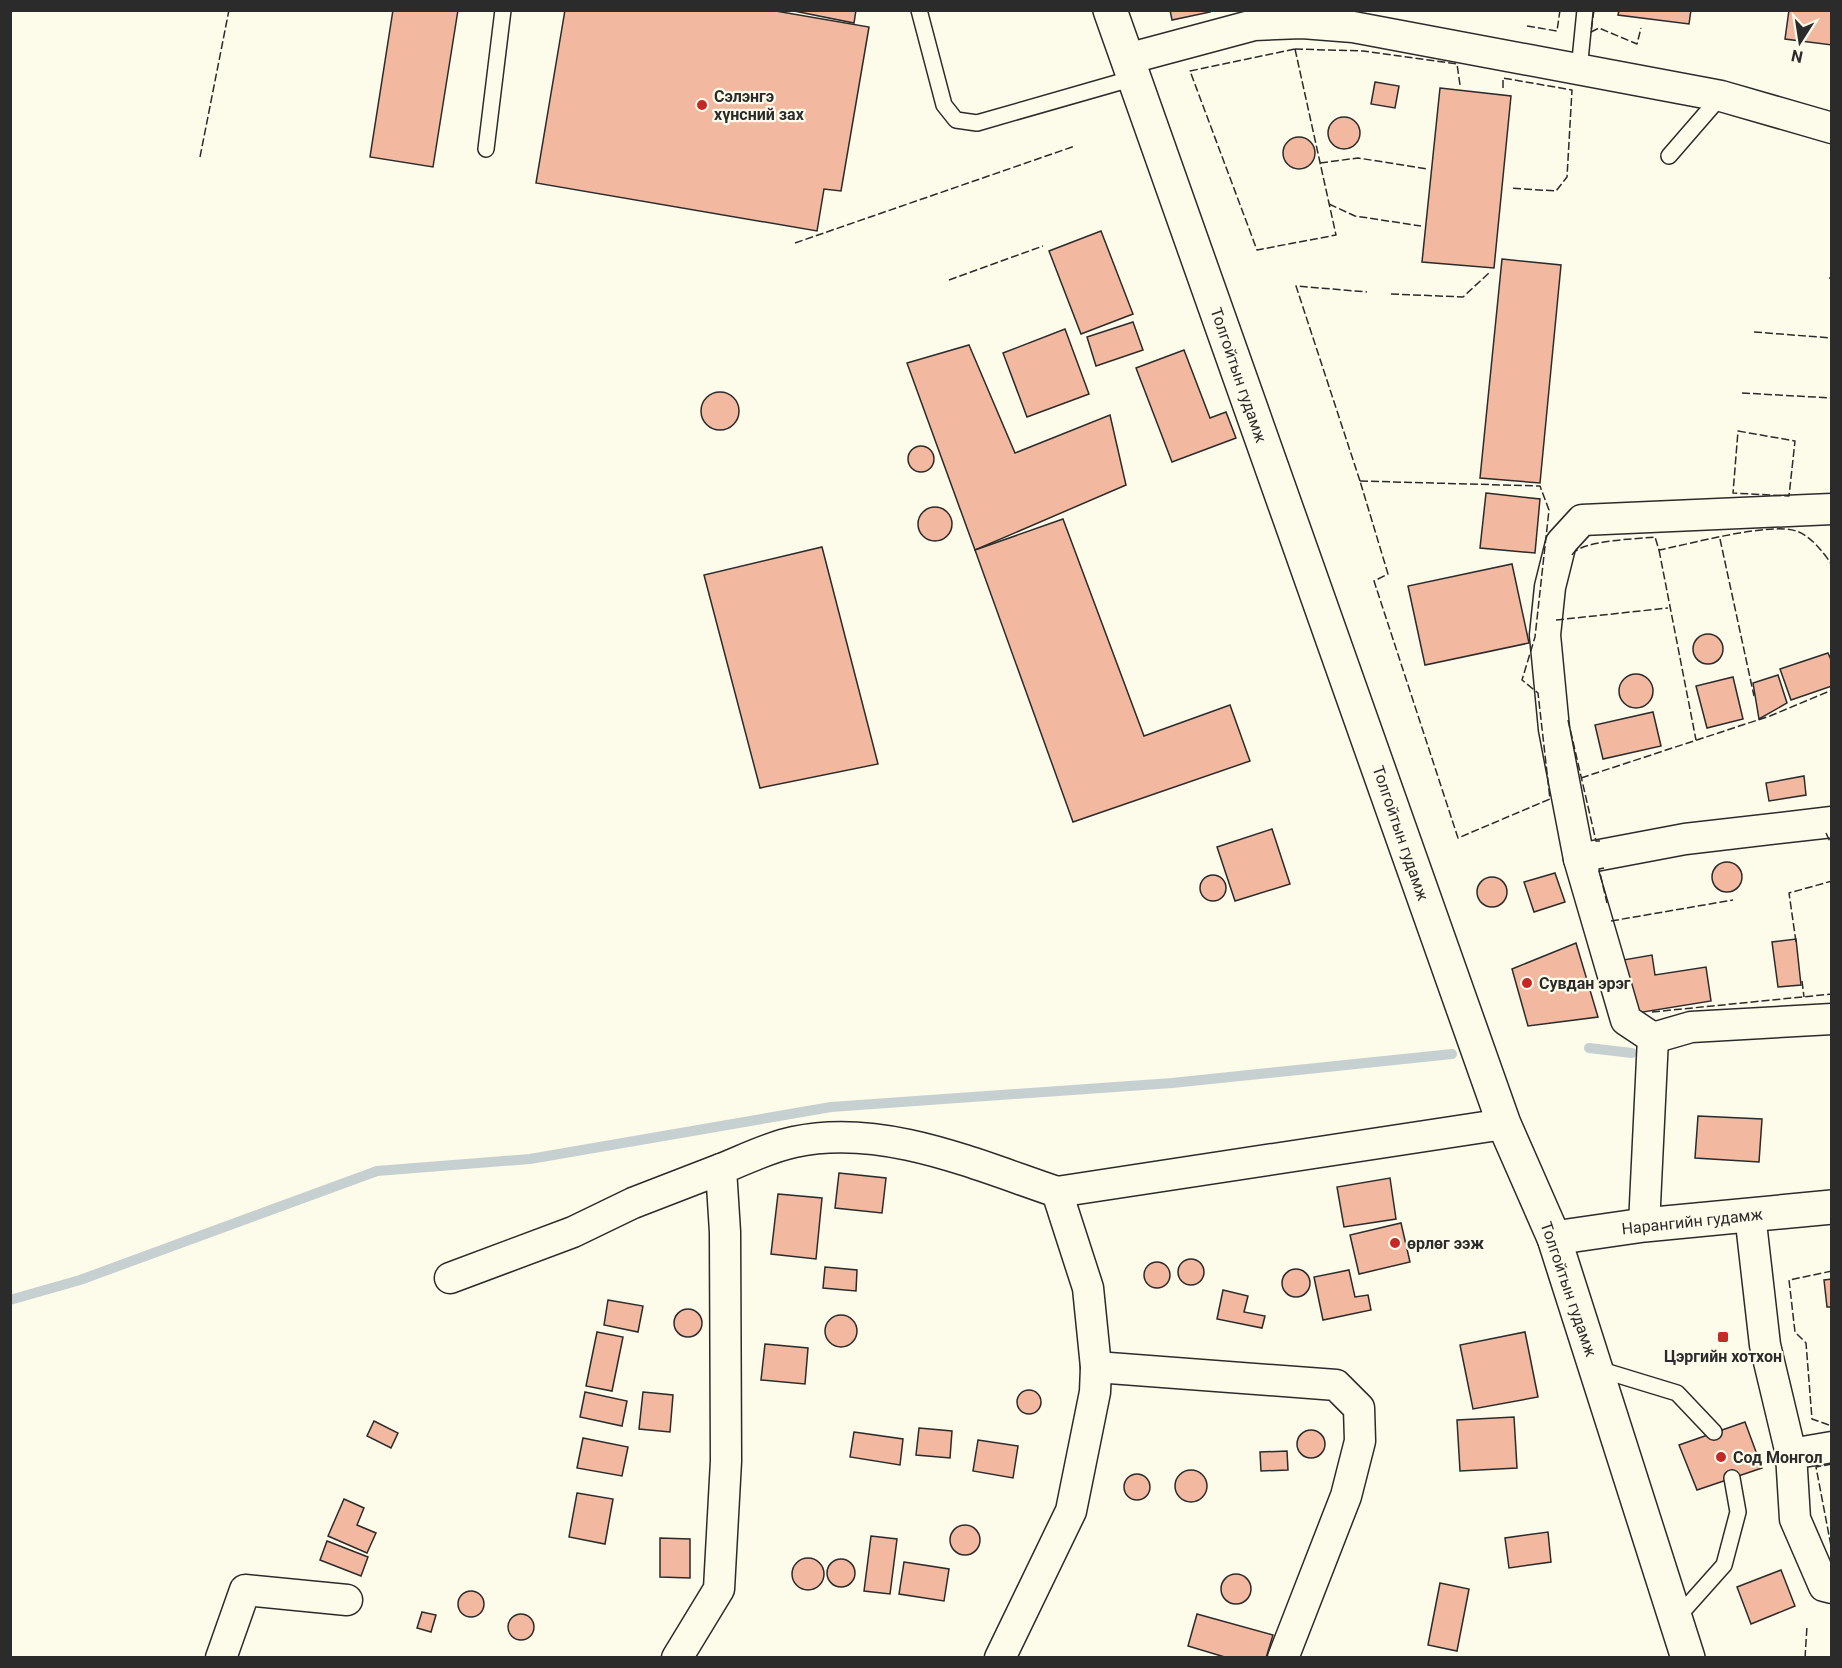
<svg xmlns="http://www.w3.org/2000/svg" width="1842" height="1668" font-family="Roboto,sans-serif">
	<rect width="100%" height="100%" fill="#fdfbea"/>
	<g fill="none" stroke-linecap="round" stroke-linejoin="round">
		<!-- stream -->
		<g stroke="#c7d0d0" stroke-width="10">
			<polyline points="1589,1048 1632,1053"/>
			<polyline points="10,1300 80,1280 377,1171 530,1159 831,1107 1172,1083 1452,1054"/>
		</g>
	</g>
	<!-- building -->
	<g fill="#f2b8a0" stroke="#2b2b2b" stroke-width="1.5">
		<polygon points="393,10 458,10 433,167 370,157"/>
		<polygon points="565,10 770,10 869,27 841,191 824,189 817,231 536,183"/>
		<polygon points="789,10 856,10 854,23"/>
		<polygon points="1170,10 1209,10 1210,12 1172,20"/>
		<polygon points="1619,10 1691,10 1689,24 1618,15"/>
		<polygon points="1789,10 1832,10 1832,45 1785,39"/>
		<polygon points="1375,82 1399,86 1395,108 1371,104"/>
		<polygon points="1440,88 1511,96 1494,268 1422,262"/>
		<circle cx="1344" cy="133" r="16"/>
		<circle cx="1299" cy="153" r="16"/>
		<polygon points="1101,231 1133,314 1081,334 1049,251"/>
		<polygon points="1502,259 1561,265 1540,483 1480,478"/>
		<polygon points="1133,322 1143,350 1096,366 1087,337"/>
		<polygon points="1065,329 1089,394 1027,417 1003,353"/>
		<polygon points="969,345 1015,453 1110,415 1126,485 975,550 907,363"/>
		<polygon points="1184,350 1210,418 1226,412 1236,438 1172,462 1136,368"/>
		<circle cx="720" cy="411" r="19"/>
		<circle cx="921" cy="459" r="13"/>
		<polygon points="1486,493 1540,499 1535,553 1480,548"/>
		<circle cx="935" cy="524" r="17"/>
		<polygon points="1063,519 1144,736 1230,705 1250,761 1073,822 975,550"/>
		<polygon points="822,547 878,764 760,788 704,575"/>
		<polygon points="1512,564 1529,643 1425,665 1408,586"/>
		<circle cx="1708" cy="649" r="15"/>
		<polygon points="1828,653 1832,662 1832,686 1791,700 1780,669"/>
		<circle cx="1636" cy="691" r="17"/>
		<polygon points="1778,675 1787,703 1759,719 1753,683"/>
		<polygon points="1733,677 1743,719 1707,728 1696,686"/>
		<polygon points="1653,712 1661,746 1603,759 1595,725"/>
		<polygon points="1804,776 1806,795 1769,801 1766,783"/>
		<polygon points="1272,829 1290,884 1235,901 1217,847"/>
		<circle cx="1727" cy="877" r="15"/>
		<polygon points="1555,873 1565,902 1534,912 1524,882"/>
		<circle cx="1213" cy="888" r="13"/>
		<circle cx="1492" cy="892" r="15"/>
		<polygon points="1796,939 1801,985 1778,987 1772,942"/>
		<polygon points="1576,943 1598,1017 1528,1026 1512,969"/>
		<polygon points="1652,955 1655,975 1706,967 1711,1001 1631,1014 1623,960"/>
		<polygon points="1698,1116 1762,1119 1759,1162 1695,1158"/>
		<polygon points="839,1173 886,1178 882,1213 835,1208"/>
		<polygon points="1390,1178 1396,1219 1344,1227 1337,1187"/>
		<polygon points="778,1194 822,1198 816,1259 771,1254"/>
		<polygon points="1401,1223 1410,1262 1359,1274 1350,1235"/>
		<circle cx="1191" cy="1272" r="13"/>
		<circle cx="1157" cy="1275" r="13"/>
		<polygon points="825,1267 857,1270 856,1291 823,1288"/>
		<circle cx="1296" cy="1283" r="14"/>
		<polygon points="1349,1270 1355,1297 1368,1295 1371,1310 1323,1320 1314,1277"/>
		<polygon points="1832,1279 1832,1307 1827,1307 1824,1280"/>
		<polygon points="1223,1290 1248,1296 1244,1312 1265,1316 1262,1328 1217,1319"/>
		<polygon points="608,1300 643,1306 638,1332 604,1325"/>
		<circle cx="688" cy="1323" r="14"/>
		<circle cx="841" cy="1331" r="16"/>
		<polygon points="597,1332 623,1337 612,1391 586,1386"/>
		<polygon points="1525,1332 1538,1397 1473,1409 1460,1345"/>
		<polygon points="765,1344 808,1348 805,1384 761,1380"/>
		<circle cx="1029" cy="1402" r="12"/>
		<polygon points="585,1392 627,1401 622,1426 580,1417"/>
		<polygon points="643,1392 673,1395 670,1432 639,1429"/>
		<polygon points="1514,1417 1517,1468 1460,1471 1457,1420"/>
		<polygon points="374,1421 398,1433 391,1448 367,1436"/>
		<polygon points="1745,1422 1762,1468 1697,1490 1679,1445"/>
		<polygon points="919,1428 952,1431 950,1458 916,1455"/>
		<circle cx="1311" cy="1444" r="14"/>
		<polygon points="854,1432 903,1439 900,1465 850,1457"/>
		<polygon points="583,1438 628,1447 622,1476 577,1468"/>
		<polygon points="978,1440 1018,1446 1013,1478 973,1471"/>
		<polygon points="1287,1451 1288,1470 1261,1471 1260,1452"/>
		<circle cx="1191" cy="1486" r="16"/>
		<circle cx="1137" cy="1487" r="13"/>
		<polygon points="577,1493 613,1499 605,1544 569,1537"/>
		<polygon points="344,1499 364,1508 357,1525 376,1533 367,1553 328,1536"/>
		<circle cx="965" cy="1540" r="15"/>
		<polygon points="1548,1532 1551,1562 1509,1568 1505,1538"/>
		<polygon points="871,1536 897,1539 890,1594 864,1591"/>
		<polygon points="660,1538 690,1539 690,1578 660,1577"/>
		<polygon points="327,1541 368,1557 361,1576 320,1560"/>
		<circle cx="808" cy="1574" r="16"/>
		<circle cx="841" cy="1573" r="14"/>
		<polygon points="904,1562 949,1569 944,1601 899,1594"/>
		<polygon points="1781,1570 1795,1606 1751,1624 1737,1587"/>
		<circle cx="1236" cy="1589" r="15"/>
		<polygon points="1440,1583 1469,1589 1457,1651 1428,1645"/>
		<circle cx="471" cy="1604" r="13"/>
		<polygon points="422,1612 436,1615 431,1632 417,1628"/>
		<polygon points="1197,1614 1273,1635 1266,1658 1228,1658 1188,1646"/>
		<circle cx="521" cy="1627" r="13"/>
	</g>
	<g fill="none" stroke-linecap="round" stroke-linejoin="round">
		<!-- lane casing -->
		<g stroke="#2b2b2b" stroke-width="18">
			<g id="lane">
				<polyline points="919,10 944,105 956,120 977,123 1134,78"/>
				<polyline points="1579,70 1585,10"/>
				<polyline points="486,149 503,10"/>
				<polyline points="1669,156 1721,96"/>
				<polyline points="1595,1368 1677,1393 1714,1432"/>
				<polyline points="1675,1620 1724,1565 1738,1512 1732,1478"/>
			</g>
		</g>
		<!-- street casing -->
		<g stroke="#2b2b2b" stroke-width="33">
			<g id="street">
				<polyline points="1127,59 1254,25 1302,23 1353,27 1721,96 1832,128"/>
				<polyline points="1579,859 1685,839 1832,822"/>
				<polyline points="1653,1038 1691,1027 1832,1019"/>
				<polyline points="1057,1192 1504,1124"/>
				<polyline points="1750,1214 1765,1345 1791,1454 1795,1519 1824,1586 1832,1588"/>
				<polyline points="1644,1225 1653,1038 1626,1020 1579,859 1554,729 1545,635 1550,587 1561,543 1582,520 1832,509"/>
				<polyline points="450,1278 573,1232 633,1203 721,1169"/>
				<polyline points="1096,1367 1336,1385 1359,1408 1360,1441 1346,1496 1283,1658"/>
				<polyline points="1791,1454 1832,1447"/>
				<polyline points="221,1658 245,1590 347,1600"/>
				<path d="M677,1658L719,1589L726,1461L725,1232L721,1169C744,1160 769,1147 794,1142C882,1123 974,1164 1057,1192L1088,1288L1096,1367L1095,1392L1071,1511L1000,1658"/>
			</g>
		</g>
		<!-- secondary casing -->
		<g stroke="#2b2b2b" stroke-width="36">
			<g id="secondary">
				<polyline points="1110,10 1504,1124 1554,1238 1688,1658"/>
				<polyline points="1554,1238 1644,1225 1832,1207"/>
			</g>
		</g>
		<!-- lane -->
		<use href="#lane" stroke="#fdfbea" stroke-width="15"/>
		<!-- street -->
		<use href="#street" stroke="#fdfbea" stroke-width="30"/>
		<!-- secondary -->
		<use href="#secondary" stroke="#fdfbea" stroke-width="33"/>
		<!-- fence -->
		<g stroke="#2b2b2b" stroke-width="1.5" stroke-dasharray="8 3" stroke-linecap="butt">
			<polyline points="1594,10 1591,32 1599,28 1637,44 1641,28"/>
			<polyline points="1527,26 1557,31 1560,10"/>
			<polygon points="1295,49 1336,235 1257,250 1190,71"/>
			<polyline points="1295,49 1363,51 1457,64 1460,85"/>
			<polyline points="1503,88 1503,78 1572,90 1567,177 1556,191 1510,188"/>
			<polyline points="200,157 229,10"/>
			<polyline points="1320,163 1358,158 1428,169"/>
			<polyline points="1329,204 1355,216 1421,226"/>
			<polyline points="795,243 1075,146"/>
			<polyline points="1829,278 1832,278"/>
			<polyline points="949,280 1043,246"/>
			<polyline points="1391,294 1463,297 1490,272"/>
			<polyline points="1754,332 1832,338"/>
			<polyline points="1742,393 1832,398"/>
			<polygon points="1738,431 1795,441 1789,496 1733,493"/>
			<polygon points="1360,481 1540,486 1549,510 1535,637 1522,680 1538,693 1550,799 1458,838 1374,581 1388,574"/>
			<polyline points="1360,481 1296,286 1367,292"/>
			<polyline points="1720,539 1754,696"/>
			<polyline points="1659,550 1696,740"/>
			<path d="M1572,555C1580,540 1638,539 1655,537L1659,550C1690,544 1769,522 1796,531C1810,535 1824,553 1832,565"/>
			<polyline points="1556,620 1668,608"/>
			<polyline points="1568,720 1596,841 1600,841"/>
			<polyline points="1581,778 1770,716 1832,690"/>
			<polyline points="1826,833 1832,846"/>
			<polyline points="1604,868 1599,869 1607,903"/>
			<polyline points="1611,921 1733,900"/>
			<polyline points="1796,942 1789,893 1832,881"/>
			<polyline points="1802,981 1804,997"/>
			<polyline points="1652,1012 1832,994"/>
			<polyline points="1832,1271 1789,1280 1795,1332 1806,1343 1812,1419 1832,1426"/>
			<polyline points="1832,1464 1816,1467 1832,1551"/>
			<polyline points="1805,1658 1807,1626"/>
		</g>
	</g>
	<!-- markers -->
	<g fill="#c62828" stroke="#fdfbea" stroke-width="2">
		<circle cx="702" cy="105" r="6"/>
		<circle cx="1527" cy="983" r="6"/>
		<circle cx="1395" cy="1243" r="6"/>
		<rect x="1717" y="1331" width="12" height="12" rx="3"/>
		<circle cx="1721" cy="1457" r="6"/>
	</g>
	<g text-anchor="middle" stroke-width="4.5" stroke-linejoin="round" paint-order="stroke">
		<!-- poi labels -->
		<g font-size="16" font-weight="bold" fill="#2b2b2b" stroke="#fdfbea" text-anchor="start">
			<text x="714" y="102">Сэлэнгэ<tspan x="714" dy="18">хүнсний зах</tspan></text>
			<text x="1539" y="989">Сувдан эрэг</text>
			<text x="1407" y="1249">өрлөг ээж</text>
			<text x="1723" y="1362" text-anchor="middle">Цэргийн хотхон</text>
			<text x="1733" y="1463">Сод Монгол</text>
		</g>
		<!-- street labels -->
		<g font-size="16" fill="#2b2b2b" stroke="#fdfbea">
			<text transform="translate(1239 375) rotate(71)" y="6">Толгойтын гудамж</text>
			<text transform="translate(1401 833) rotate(71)" y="6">Толгойтын гудамж</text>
			<text transform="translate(1692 1221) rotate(-6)" y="6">Нарангийн гудамж</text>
			<text transform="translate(1569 1289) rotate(71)" y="6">Толгойтын гудамж</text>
		</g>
	</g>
	<!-- border -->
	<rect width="1842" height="1668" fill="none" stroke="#2b2b2b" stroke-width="24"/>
	<!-- north arrow -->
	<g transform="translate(1800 42) rotate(192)" stroke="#fdfbea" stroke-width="4.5" paint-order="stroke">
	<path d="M0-4.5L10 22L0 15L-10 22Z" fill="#2b2b2b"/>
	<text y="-9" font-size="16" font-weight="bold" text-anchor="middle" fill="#2b2b2b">N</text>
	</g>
</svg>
